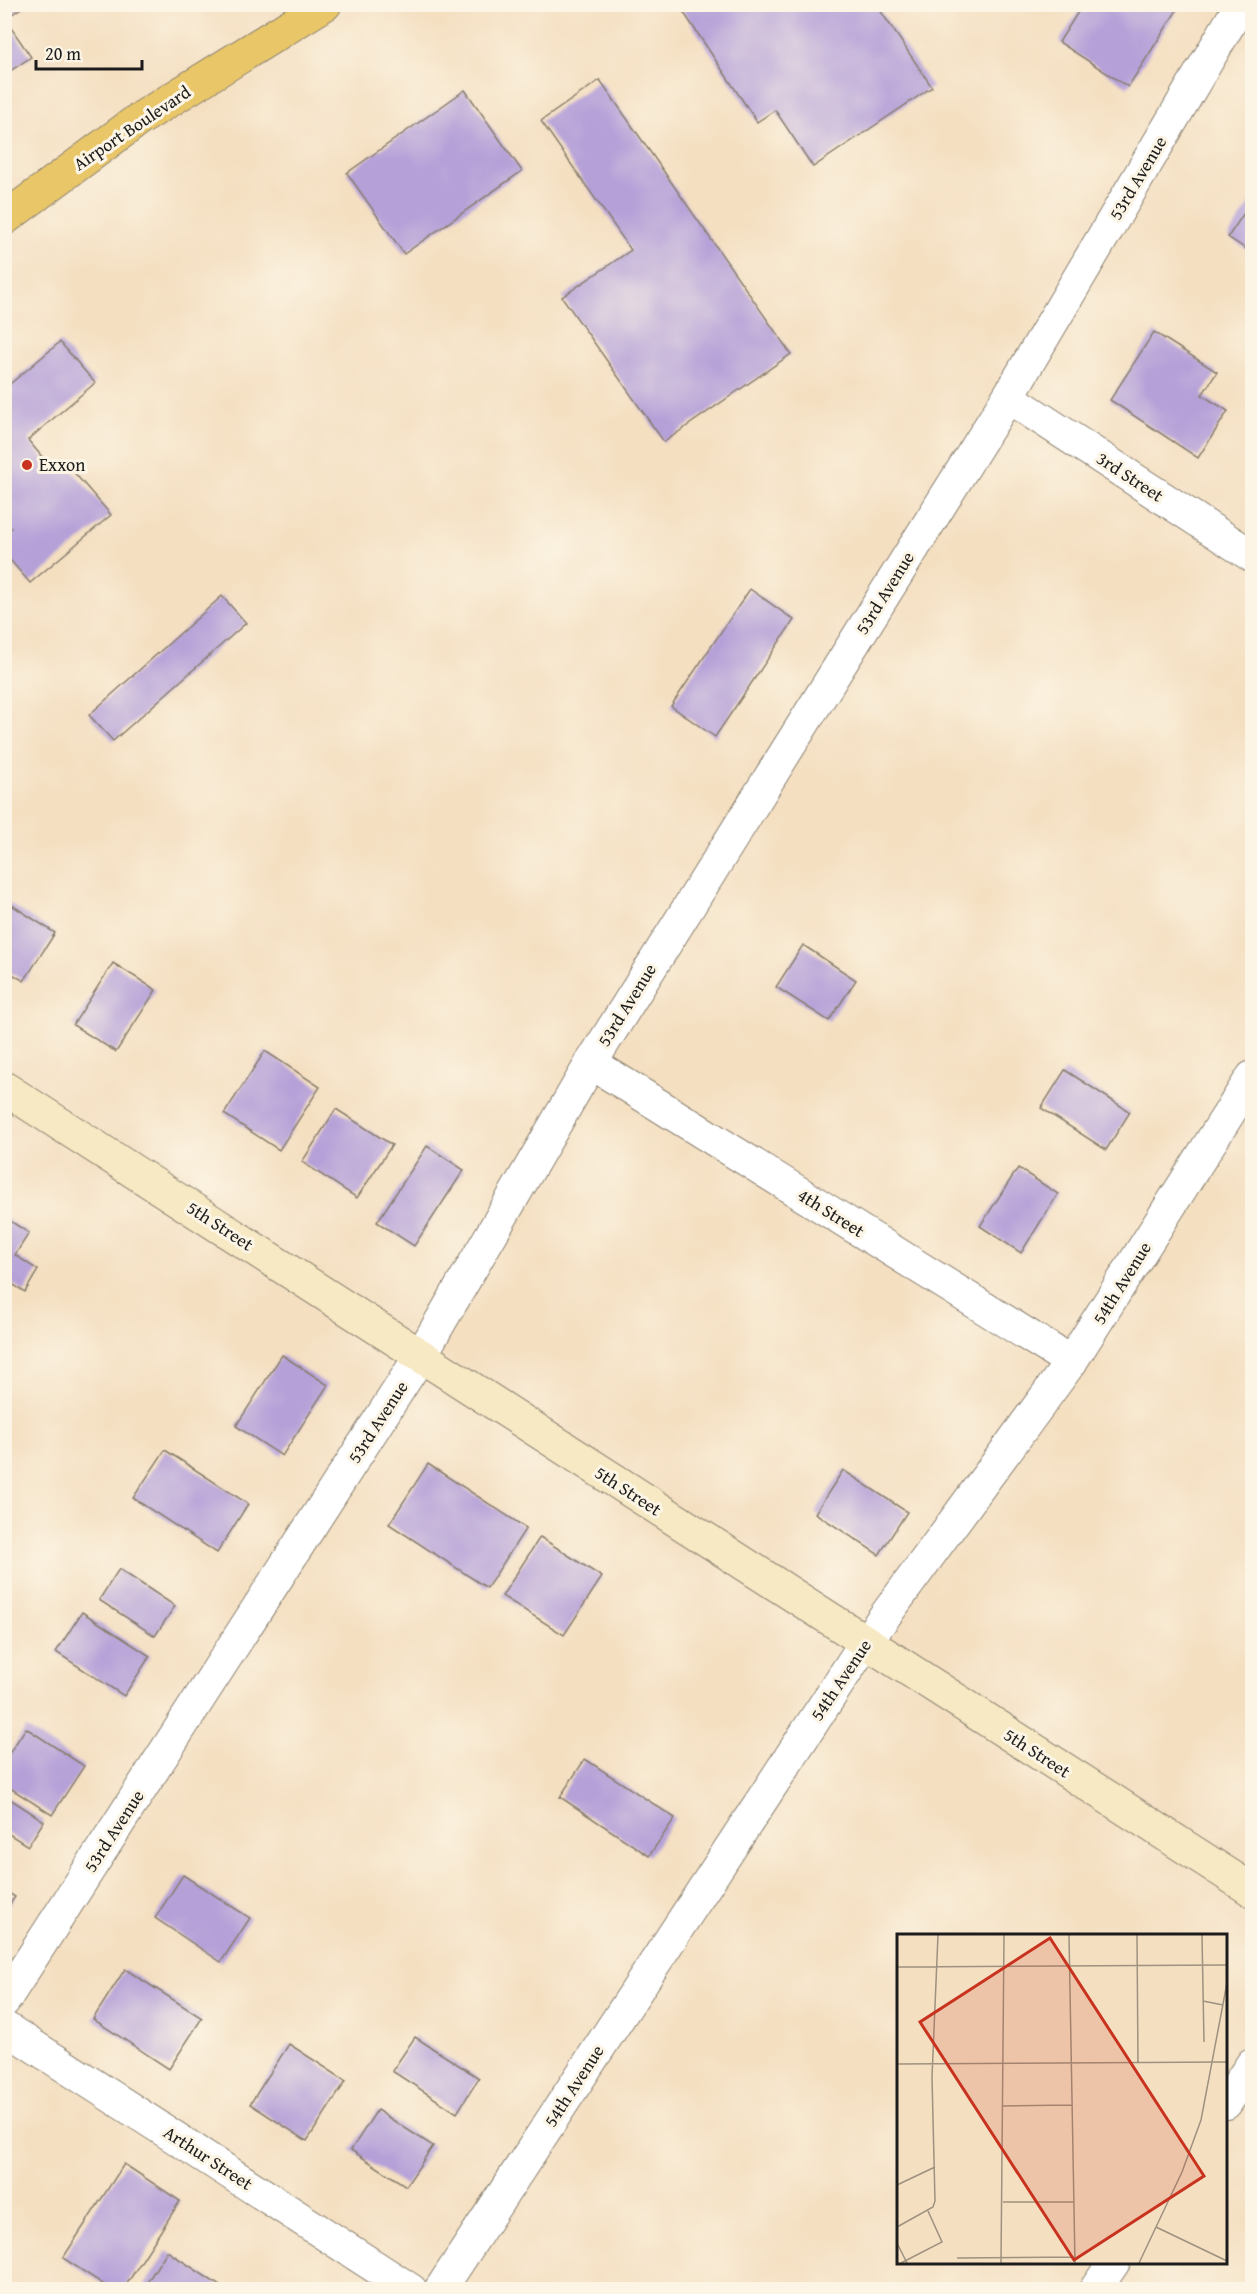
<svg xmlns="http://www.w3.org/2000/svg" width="1257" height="2294" font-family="'Gentium Book Plus',serif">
	<rect width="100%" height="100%" fill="#fcf5e5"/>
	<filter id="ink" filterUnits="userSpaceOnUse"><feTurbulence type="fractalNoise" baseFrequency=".0167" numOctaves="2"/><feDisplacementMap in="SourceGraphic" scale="12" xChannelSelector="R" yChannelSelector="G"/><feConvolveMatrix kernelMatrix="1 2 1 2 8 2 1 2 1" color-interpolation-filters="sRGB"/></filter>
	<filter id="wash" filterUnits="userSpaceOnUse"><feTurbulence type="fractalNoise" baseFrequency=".008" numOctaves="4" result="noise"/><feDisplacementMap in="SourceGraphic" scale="24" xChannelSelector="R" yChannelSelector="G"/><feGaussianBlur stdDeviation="1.35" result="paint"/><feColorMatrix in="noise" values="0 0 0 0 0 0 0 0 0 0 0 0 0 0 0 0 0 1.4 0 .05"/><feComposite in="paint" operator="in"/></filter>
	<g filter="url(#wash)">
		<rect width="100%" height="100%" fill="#f4dfc1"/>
		<g id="blocks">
			<!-- building -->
			<g fill="#b5a0d8">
				<polygon points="4,4 27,4 5,19 31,57 4,75"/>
				<polygon points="678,4 876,4 932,87 813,167 775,110 757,122"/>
				<polygon points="1083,4 1181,4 1128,87 1059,42"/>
				<polygon points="600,80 791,354 664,442 562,297 631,250 541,121"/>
				<polygon points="465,90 522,171 404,254 347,173"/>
				<polygon points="1252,201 1252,253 1228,237"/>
				<polygon points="1154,332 1217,372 1202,395 1228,411 1198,458 1110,400"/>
				<polygon points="60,342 95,383 28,440 53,470 64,461 111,515 30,583 4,553 4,534 11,528 4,521 4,389"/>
				<polygon points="750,589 794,620 715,737 671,706"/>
				<polygon points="222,596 246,623 113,741 89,715"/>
				<polygon points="4,900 55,933 24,981 4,969"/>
				<polygon points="803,945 856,980 829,1021 776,987"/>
				<polygon points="113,963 156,990 116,1052 73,1025"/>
				<polygon points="265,1051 320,1087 279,1150 224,1114"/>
				<polygon points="1065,1070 1130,1112 1106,1150 1041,1108"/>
				<polygon points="336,1109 392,1145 357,1198 302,1162"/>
				<polygon points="427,1146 464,1170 414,1246 377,1222"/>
				<polygon points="1018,1168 1058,1194 1021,1253 980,1226"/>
				<polygon points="4,1217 29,1233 15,1255 38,1270 25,1292 4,1279"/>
				<polygon points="282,1355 328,1385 282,1456 236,1426"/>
				<polygon points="165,1450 248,1504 217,1553 133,1498"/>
				<polygon points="428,1464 526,1528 487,1588 389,1524"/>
				<polygon points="843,1470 907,1512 879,1555 815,1513"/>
				<polygon points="540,1537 602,1577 564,1635 502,1596"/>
				<polygon points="119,1569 175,1606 155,1636 99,1600"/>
				<polygon points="82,1612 150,1656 124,1696 56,1652"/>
				<polygon points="26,1728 84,1766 52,1815 4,1784 4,1761"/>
				<polygon points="585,1759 675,1818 649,1856 560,1797"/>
				<polygon points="4,1795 44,1821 28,1846 4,1831"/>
				<polygon points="183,1875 250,1918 221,1962 155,1918"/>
				<polygon points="4,1890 15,1897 4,1912"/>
				<polygon points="125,1969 202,2018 169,2069 93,2019"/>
				<polygon points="415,2037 479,2078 457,2113 392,2071"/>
				<polygon points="289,2044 346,2081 307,2141 250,2104"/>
				<polygon points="377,2110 433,2146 406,2186 351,2150"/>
				<polygon points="124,2164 180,2201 123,2290 112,2290 63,2258"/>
				<polygon points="167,2251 226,2290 142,2290"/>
			</g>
		</g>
	</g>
	<g filter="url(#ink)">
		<use href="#blocks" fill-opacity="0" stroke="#887e6e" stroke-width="1.5"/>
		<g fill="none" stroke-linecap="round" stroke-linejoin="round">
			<!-- street casing -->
			<g stroke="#887e6e" stroke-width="34">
				<g id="street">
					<polyline points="1008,397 1252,556"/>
					<polyline points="591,1063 1071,1362"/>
					<polyline points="4,2001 421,1355 591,1063 1008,397 1241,4"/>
					<polyline points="4,2027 411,2290"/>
					<polyline points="1226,2103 1252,2064"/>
					<polyline points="440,2290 865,1643 1071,1362 1252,1077"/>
					<polyline points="1095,2290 1114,2262"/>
				</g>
			</g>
			<!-- secondary casing -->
			<g stroke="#887e6e" stroke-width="35">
				<path id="secondary" d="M4,1088C421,1355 835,1625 1252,1890"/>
			</g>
			<!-- primary casing -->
			<g stroke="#887e6e" stroke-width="35">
				<polyline id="primary" points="4,219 138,120 325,4"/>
			</g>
			<!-- street -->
			<use href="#street" stroke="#fff" stroke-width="32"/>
			<!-- secondary -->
			<use href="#secondary" stroke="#f6e9c3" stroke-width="33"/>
			<!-- primary -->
			<use href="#primary" stroke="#e9c769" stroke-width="33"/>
		</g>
	</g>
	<!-- markers -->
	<circle fill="#c8321e" stroke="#fcf5e5" stroke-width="2" cx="27" cy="465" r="6"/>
	<g text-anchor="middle" stroke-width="6" stroke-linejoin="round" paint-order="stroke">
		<!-- street labels -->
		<g font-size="18" fill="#1c1c1c" stroke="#fcf5e5">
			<text transform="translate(132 128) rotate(-34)" y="6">Airport Boulevard</text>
			<text transform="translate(1138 178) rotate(-59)" y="6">53rd Avenue</text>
			<text transform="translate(1130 477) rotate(33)" y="6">3rd Street</text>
			<text transform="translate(885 593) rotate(-58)" y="6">53rd Avenue</text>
			<text transform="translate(627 1005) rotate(-58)" y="6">53rd Avenue</text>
			<text transform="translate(831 1213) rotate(32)" y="6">4th Street</text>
			<text transform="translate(220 1226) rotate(33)" y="6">5th Street</text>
			<text transform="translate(1122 1283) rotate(-58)" y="6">54th Avenue</text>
			<text transform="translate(378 1422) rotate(-57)" y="6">53rd Avenue</text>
			<text transform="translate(628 1491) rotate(33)" y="6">5th Street</text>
			<text transform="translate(841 1680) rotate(-56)" y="6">54th Avenue</text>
			<text transform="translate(1037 1753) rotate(33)" y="6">5th Street</text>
			<text transform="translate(114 1831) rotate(-57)" y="6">53rd Avenue</text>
			<text transform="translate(574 2086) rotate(-57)" y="6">54th Avenue</text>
			<text transform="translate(208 2158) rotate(33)" y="6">Arthur Street</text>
		</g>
		<!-- poi labels -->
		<g font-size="18" fill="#1c1c1c" stroke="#fcf5e5" text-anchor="start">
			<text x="39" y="471">Exxon</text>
		</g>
	</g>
	<!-- overview -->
	<g transform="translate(897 1934)">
		<rect width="330" height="330" fill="#f4dfc1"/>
		<path fill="none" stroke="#9e917f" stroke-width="1.5" d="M172,1L178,329M240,1L241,129M305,1L307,108M0,33L330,31M306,67L326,71M0,130L330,128M105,172L175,171M0,251L38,233M106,268H176M0,293L36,273L38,267L35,143L41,1M259,293L330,327M0,309L10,329M60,324L178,323M4,329L45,308L31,277M104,329L107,1M242,329L285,238L304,186L330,49"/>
		<path fill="#c8321e" fill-opacity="0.15" stroke="#c8321e" stroke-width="3" d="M153,4L307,242L177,326L23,88Z"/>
		<rect width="330" height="330" fill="none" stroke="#1c1c1c" stroke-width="3"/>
	</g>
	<!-- margin -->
	<rect width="1257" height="2294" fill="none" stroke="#fcf5e5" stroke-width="24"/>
	<!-- scale -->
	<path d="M36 60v9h106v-9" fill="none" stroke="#1c1c1c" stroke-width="3"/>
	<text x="45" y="60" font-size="18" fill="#1c1c1c" stroke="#fcf5e5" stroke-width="4.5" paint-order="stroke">20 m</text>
</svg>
